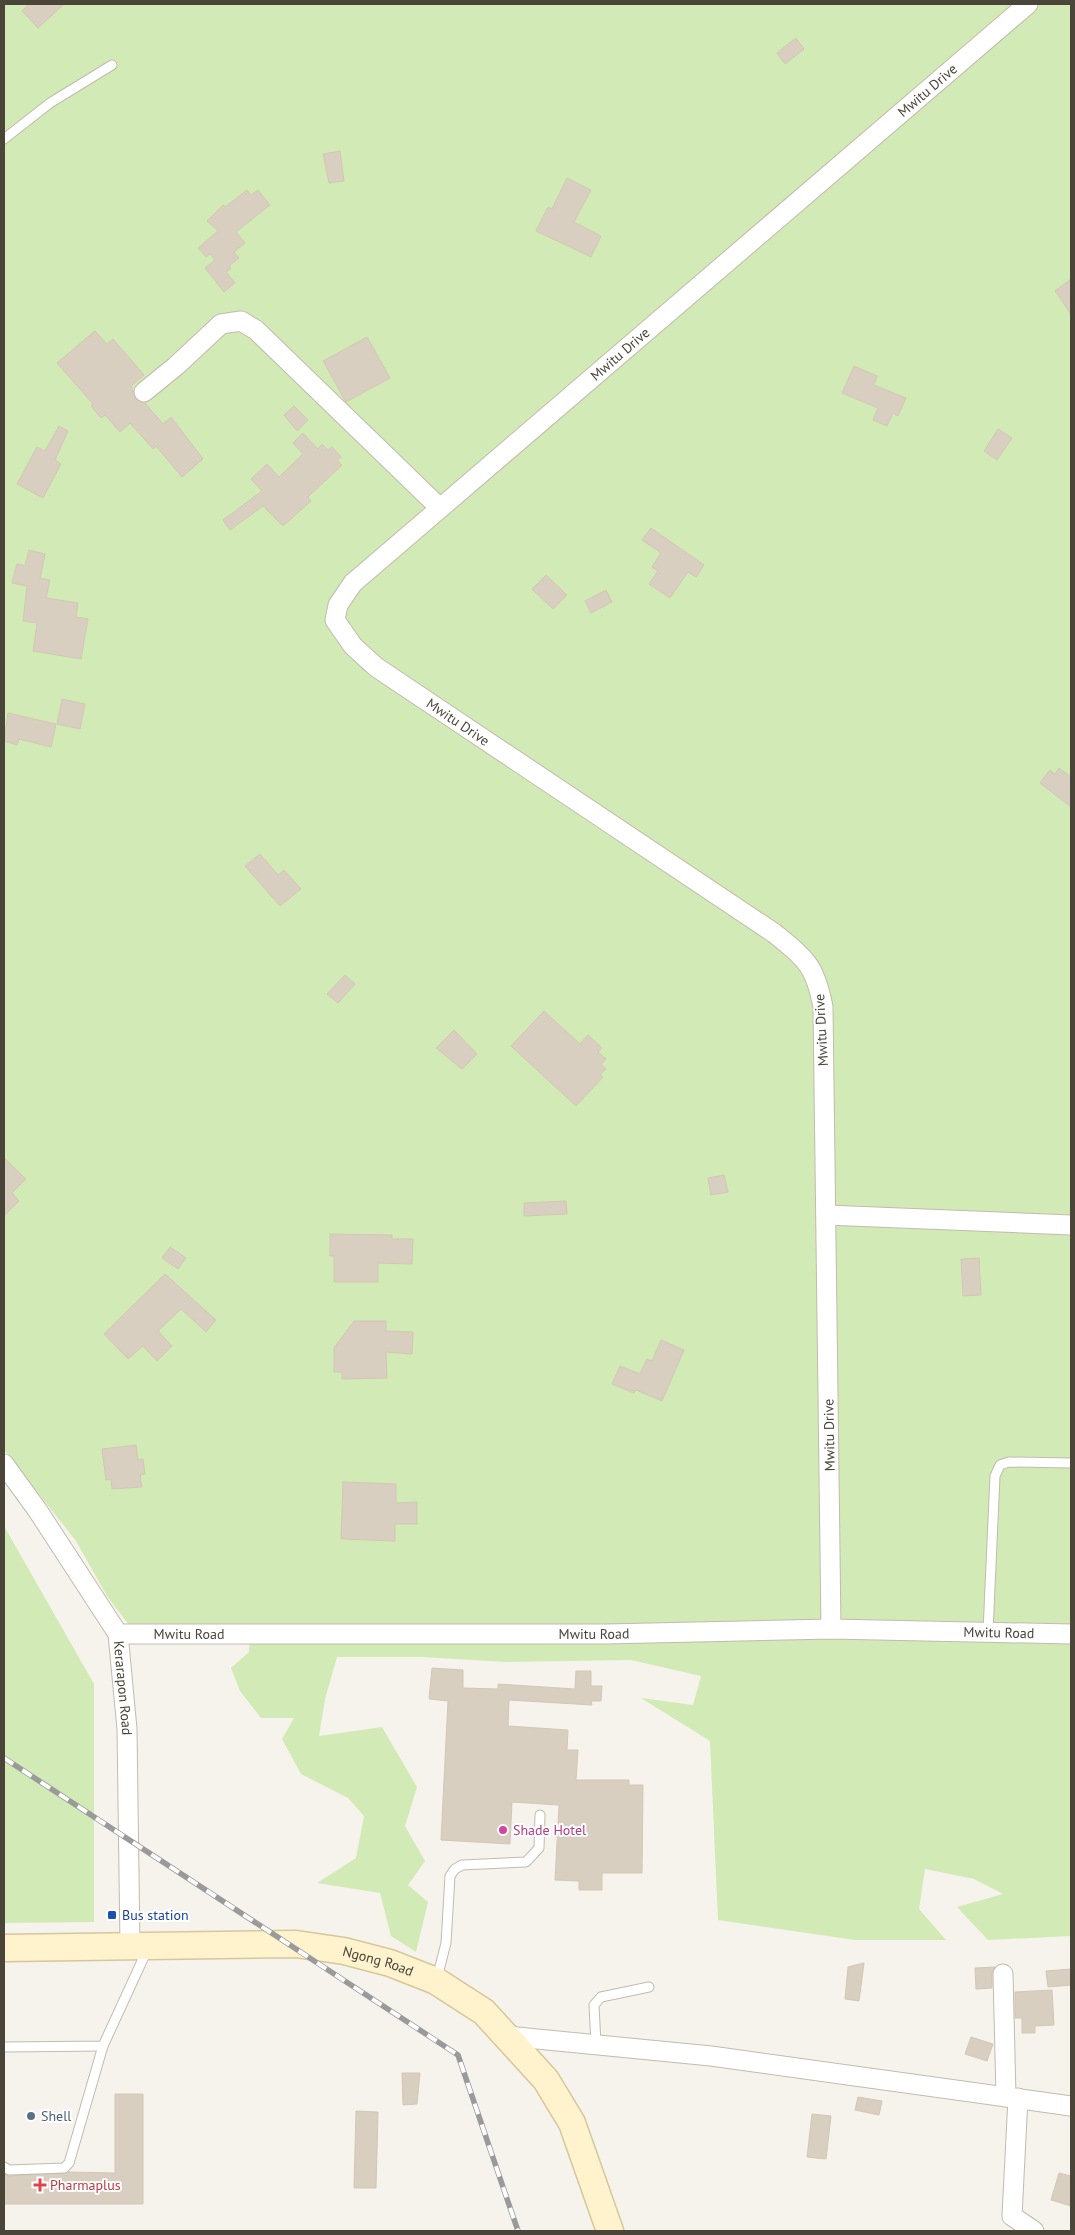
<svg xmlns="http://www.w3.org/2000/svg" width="1075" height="2235" font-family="'PT Sans',sans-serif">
	<rect width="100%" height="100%" fill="#f6f3ec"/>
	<!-- green -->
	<g fill="#d2eab5">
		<polygon points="4,4 1071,4 1071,1936 988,1940 957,1907 1003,1894 974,1879 925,1869 919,1909 946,1940 855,1940 718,1920 710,1741 641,1698 693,1705 701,1676 631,1660 506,1662 422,1657 337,1657 325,1699 319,1736 382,1727 417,1787 405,1826 425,1861 408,1885 428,1902 416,1952 391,1936 380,1893 317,1883 356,1858 364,1816 348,1798 301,1774 282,1739 294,1718 261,1718 240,1691 231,1668 249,1652 249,1624 166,1627 129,1625 107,1596 76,1541 4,1450"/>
		<polygon points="4,1526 94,1684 94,1922 4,1923"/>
	</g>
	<!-- building -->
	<g fill="#d8cfc1" stroke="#d3c7b4">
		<polygon points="29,4 64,4 38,28 22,11"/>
		<polygon points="796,38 804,49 785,64 777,53"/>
		<polygon points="340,151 344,181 329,183 323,154"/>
		<polygon points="567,178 591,190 574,222 601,236 591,257 536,231 548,207 552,209"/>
		<polygon points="247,190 251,195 258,190 270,205 236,232 245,243 234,252 239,258 229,266 231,269 226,272 235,283 224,292 205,268 215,260 210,254 206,257 198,248 218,231 207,221 223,205 225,207"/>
		<polygon points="1071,279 1071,314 1055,291"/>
		<polygon points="95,331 107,344 113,339 144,375 131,386 136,399 145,403 163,424 171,417 203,459 182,477 156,446 153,449 130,423 120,432 105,415 101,418 91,406 93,404 57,363"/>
		<polygon points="367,337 390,378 346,402 323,361"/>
		<polygon points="854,366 877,376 874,385 906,398 898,416 893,413 887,426 873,420 878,408 842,393"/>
		<polygon points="294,406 308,420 297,431 284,415"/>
		<polygon points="59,426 68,431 55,460 61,464 43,498 17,484 37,447 45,451"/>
		<polygon points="998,429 1012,438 997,460 984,451"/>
		<polygon points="303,433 318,449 322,444 328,450 332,447 341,457 337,460 342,465 308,497 311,501 283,526 263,506 230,530 223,520 262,491 251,479 267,464 279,477 303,454 293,443"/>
		<polygon points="651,528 704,565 696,577 688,572 670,598 649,584 658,571 652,567 661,553 642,540"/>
		<polygon points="29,550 45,554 40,578 50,580 46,598 78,603 76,617 88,619 81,659 33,651 37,623 23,621 27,586 12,583 17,564 25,566"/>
		<polygon points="546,575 567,595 553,609 532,589"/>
		<polygon points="606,590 612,602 591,613 585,601"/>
		<polygon points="62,699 85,704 80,729 57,724"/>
		<polygon points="8,713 56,724 51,747 19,739 17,745 4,741"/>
		<polygon points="1059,768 1071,777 1071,807 1040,783 1050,770 1055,774"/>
		<polygon points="260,854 278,875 284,870 301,889 280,906 245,866"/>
		<polygon points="345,975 355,984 338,1003 327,994"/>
		<polygon points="544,1011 580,1044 588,1035 602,1048 598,1052 606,1059 601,1064 606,1069 600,1075 603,1077 576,1106 511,1046"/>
		<polygon points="454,1030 477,1054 462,1069 436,1048"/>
		<polygon points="4,1158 26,1179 12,1193 19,1201 4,1216"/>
		<polygon points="724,1175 728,1192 711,1195 708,1178"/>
		<polygon points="566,1201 567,1214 524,1216 524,1203"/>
		<polygon points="330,1234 392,1235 392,1239 413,1239 412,1264 378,1263 378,1282 334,1282 334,1256 330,1256"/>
		<polygon points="170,1247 186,1258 178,1269 162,1258"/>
		<polygon points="979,1258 981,1295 963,1296 961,1259"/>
		<polygon points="165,1274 216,1320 206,1332 181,1309 158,1331 172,1346 157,1361 143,1346 128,1359 104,1334"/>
		<polygon points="354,1321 386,1321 386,1331 413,1332 412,1354 386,1352 387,1378 342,1379 342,1372 334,1372 334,1348"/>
		<polygon points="661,1340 684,1350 662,1401 636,1390 634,1393 612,1384 620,1366 640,1374 647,1359 652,1361"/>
		<polygon points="136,1445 138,1460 143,1459 145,1474 140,1475 142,1487 112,1489 111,1479 106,1480 102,1449"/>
		<polygon points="343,1482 396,1484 396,1503 417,1502 417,1524 395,1524 395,1541 341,1539"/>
		<polygon points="432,1668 463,1670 463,1688 498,1689 498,1684 575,1689 576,1671 591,1671 591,1686 602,1686 601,1701 591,1701 592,1705 509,1700 508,1726 568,1730 567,1750 578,1750 576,1780 629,1780 629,1785 643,1785 642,1873 602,1873 602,1890 579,1890 579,1881 555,1880 559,1805 512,1802 510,1844 441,1840 448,1701 429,1699"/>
		<polygon points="864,1963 859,2001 845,1999 848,1967"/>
		<polygon points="995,1967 992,1974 992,1988 976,1989 975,1968"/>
		<polygon points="1071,1969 1071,1985 1048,1987 1046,1971"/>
		<polygon points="1052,1990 1054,2025 1035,2026 1035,2033 1022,2033 1022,2018 1015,2018 1015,1992"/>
		<polygon points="971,2037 993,2044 987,2061 965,2054"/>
		<polygon points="402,2073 420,2073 417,2104 403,2105"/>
		<polygon points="115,2094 143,2094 143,2204 4,2204 4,2174 9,2176 68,2172 115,2173"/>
		<polygon points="858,2097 882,2101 879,2115 855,2110"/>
		<polygon points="356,2111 378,2112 376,2188 354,2188"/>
		<polygon points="812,2114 831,2116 826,2159 807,2157"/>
		<polygon points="1059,2173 1071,2176 1071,2206 1051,2200"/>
	</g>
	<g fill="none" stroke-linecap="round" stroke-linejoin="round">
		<!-- lane casing -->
		<g stroke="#c2bbae" stroke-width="11">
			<g id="lane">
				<polyline points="4,139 50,103 112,65"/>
				<polyline points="988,1632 995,1476 1000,1465 1009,1462 1071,1463"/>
				<polyline points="437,1978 446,1943 450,1876 455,1869 462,1865 526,1862 539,1848 540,1815"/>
				<polyline points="596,2044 594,2005 601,1997 649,1987"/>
				<polyline points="4,2047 103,2046 148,1948"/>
				<polyline points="4,2167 9,2170 64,2168 69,2163 103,2046"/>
			</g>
		</g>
		<!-- street casing -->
		<g stroke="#c2bbae" stroke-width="21">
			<g id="street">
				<polyline points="144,392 176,366 221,324 241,321 256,330 440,508"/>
				<polyline points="826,1215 1071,1225"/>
				<path id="s1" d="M4,1464L38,1511L118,1634L127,1729L130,1946"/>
				<path id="s2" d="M831,1629L823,1007C815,965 806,959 774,933L376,667L353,646L335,620L338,605L353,583L1028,4"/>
				<path id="s3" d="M118,1634H605L831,1629L1071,1634"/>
				<polyline points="1003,1974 1006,2097"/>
				<polyline points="507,2036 711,2056 1071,2106"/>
				<polyline points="1018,2098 1012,2216 1034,2231"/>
			</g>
		</g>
		<!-- secondary casing -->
		<g stroke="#d6c79b" stroke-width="29">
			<g id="secondary">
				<path id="s4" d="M4,1948L296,1944L344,1951L390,1963L436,1981L484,2012L546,2080L572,2123L610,2231"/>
			</g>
		</g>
		<!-- lane -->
		<use href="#lane" stroke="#fff" stroke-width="9"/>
		<!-- street -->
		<use href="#street" stroke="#fff" stroke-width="19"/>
		<!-- secondary -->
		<use href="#secondary" stroke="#fff3cd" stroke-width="26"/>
		<!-- rail casing -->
		<g stroke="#9a9a9a" stroke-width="5.5">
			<polyline id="rail" points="4,1758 458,2055 518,2231"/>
		</g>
		<!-- rail -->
		<use href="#rail" stroke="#fff" stroke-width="4" stroke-dasharray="11" stroke-linecap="butt"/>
	</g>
	<!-- markers -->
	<circle fill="#d1479c" stroke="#fff" stroke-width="2" cx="503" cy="1830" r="5"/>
	<rect fill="#1a4fb4" stroke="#fff" stroke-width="2" x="107" y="1910" width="10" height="10" rx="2.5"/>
	<circle fill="#5c6f8a" stroke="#fff" stroke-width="2" cx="31" cy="2116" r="5"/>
	<path fill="#e0444e" stroke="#fff" stroke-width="2" d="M37.5 2177.5h5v5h5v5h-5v5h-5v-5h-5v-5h5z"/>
	<g text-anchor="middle" stroke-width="4" stroke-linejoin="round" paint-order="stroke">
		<!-- street labels -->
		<g font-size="14" fill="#4b4439" stroke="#fff">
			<text dy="5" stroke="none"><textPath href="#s2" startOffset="2054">Mwitu Drive</textPath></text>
			<text dy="5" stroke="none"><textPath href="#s2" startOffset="1649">Mwitu Drive</textPath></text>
			<text transform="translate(458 722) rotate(34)" y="5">Mwitu Drive</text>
			<text transform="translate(821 1030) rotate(-93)" y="5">Mwitu Drive</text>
			<text transform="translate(829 1435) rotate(-91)" y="5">Mwitu Drive</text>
			<text dy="5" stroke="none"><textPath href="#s3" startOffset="881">Mwitu Road</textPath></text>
			<text dy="5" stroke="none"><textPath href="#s3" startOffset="71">Mwitu Road</textPath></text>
			<text dy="5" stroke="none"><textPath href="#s3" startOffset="476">Mwitu Road</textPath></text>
			<text dy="5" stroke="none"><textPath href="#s1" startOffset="259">Kerarapon Road</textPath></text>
			<text dy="5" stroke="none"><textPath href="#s4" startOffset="376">Ngong Road</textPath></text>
		</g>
		<!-- hotel labels -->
		<g font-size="14" fill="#b23c85" stroke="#fff" text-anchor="start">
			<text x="513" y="1835">Shade Hotel</text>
		</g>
		<!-- transit labels -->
		<g font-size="14" fill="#164399" stroke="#fff" text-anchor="start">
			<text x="122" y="1920">Bus station</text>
		</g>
		<!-- service labels -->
		<g font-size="14" fill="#4e5e75" stroke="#fff" text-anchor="start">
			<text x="41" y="2121">Shell</text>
		</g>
		<!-- health labels -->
		<g font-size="14" fill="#be3a42" stroke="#fff" text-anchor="start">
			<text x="50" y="2190">Pharmaplus</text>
		</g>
	</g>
	<!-- border -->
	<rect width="1075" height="2235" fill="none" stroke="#4b4439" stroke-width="10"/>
</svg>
